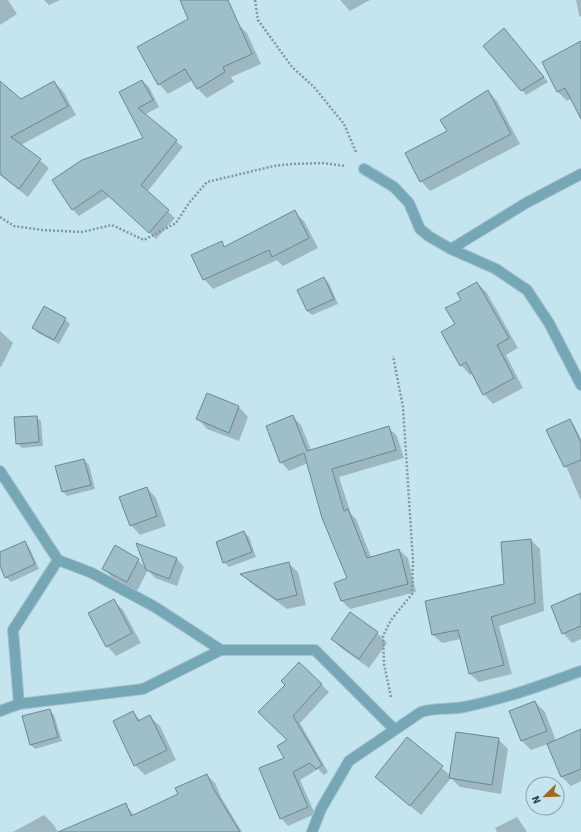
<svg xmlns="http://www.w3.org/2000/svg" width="581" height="832" font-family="'Source Sans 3',sans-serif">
	<rect width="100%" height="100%" fill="#c4e5f0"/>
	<!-- shadow -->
	<g fill="#0003">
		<polygon points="0,0 8,0 17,14 0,25"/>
		<polygon points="44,0 60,0 49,5"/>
		<polygon points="181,0 223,0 237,23 247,33 261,64 231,77 234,82 207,98 197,88 193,80 168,94 159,84 189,19"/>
		<polygon points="340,0 370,0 350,11"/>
		<polygon points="576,0 581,0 581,17 579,15"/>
		<polygon points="509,34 548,82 526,95 522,90"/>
		<polygon points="581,50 581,112 572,98 567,101 558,92 543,63"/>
		<polygon points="142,81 149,87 159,107 144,115 183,147 147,192 175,218 156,239 110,196 79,216 72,209 144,138 121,92"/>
		<polygon points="54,82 63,91 76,115 21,145 49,168 28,197 0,175 0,83 21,100"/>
		<polygon points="488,91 497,101 520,144 430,191 421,181 448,132"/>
		<polygon points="294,212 304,221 318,248 283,266 277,260 213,289 204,279 221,243 226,247"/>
		<polygon points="324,278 329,283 338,304 312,315 307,311"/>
		<polygon points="477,283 487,293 518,348 506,355 523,388 493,404 484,394 473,373 470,375 461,365 456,325 463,300"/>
		<polygon points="65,319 70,324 59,344 38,333 33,328"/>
		<polygon points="0,331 13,343 1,367 0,367"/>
		<polygon points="239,407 248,417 239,441 207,429 198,419"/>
		<polygon points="36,417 41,421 43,446 22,448 17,443"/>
		<polygon points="293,417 301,425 311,450 389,428 397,436 404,458 339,477 351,514 356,519 371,557 399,550 408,558 416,592 350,609 342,601 348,578 308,463 289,471 281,462"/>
		<polygon points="569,421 574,425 581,439 581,501 566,466"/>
		<polygon points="84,460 89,465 95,489 67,496 63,491"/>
		<polygon points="147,488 156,498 166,526 140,535 131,525"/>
		<polygon points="244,532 249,537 256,557 229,567 224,562"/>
		<polygon points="531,540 540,549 544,611 499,626 512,674 479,682 470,674 461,639 442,643 433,635 505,585"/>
		<polygon points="25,542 29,547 39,569 11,582 6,577 0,563 0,553"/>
		<polygon points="177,559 184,567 177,586 155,578 148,570 137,591 113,578 104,569 138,560 147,569"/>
		<polygon points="288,563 298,572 306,605 287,609 251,583 242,574"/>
		<polygon points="581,595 581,639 572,643 563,633"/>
		<polygon points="114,601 123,610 141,643 116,656 107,646"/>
		<polygon points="350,613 377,633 387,643 369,668 341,648 332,639"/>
		<polygon points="299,663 329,692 300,723 328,772 324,775 318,769 300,780 315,814 288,826 281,818 260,769 285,758 289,740 286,685"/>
		<polygon points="535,702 545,712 556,741 581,730 581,781 571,786 562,777 548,744 531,750 522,741 510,712"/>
		<polygon points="49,710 54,715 62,741 35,749 30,744"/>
		<polygon points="133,712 141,721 150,717 160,726 176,760 145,775 135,765"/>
		<polygon points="407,738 451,776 498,739 508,749 501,794 460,787 451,778 421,815 376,777"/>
		<polygon points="207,775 215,783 221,797 242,832 100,832 125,804 135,816 180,795"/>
		<polygon points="44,815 53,824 58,832 13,832"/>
		<polygon points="517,817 527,832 497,832 495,828"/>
	</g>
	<!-- building -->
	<g fill="#9ebfc9" stroke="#698892">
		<polygon points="180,0 228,0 252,54 223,67 225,72 197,89 185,69 158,85 137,47 188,19"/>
		<polygon points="504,28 544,77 521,91 483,46"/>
		<polygon points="581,41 581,119 565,88 557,92 542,62"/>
		<polygon points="142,80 153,100 138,108 177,140 141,185 169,210 149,233 102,190 72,210 52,180 82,160 143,138 119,92"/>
		<polygon points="0,81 21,99 54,81 68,106 11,137 41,159 19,189 0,174"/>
		<polygon points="488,90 511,134 420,182 405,153 447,131 440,120"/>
		<polygon points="295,210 309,238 272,257 269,250 203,280 191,255 222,241 224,247"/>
		<polygon points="324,277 334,299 307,311 297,290"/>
		<polygon points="477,282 509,338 497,345 514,378 483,395 466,362 460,366 441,332 455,324 445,308 461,300 457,293"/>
		<polygon points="44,306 66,318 54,340 32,328"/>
		<polygon points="207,393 239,406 229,433 196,419"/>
		<polygon points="293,415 307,451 389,426 396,450 332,469 344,511 348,509 367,558 399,549 408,584 341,601 334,583 347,578 322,518 304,453 280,463 266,426"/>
		<polygon points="37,416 39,442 16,444 14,417"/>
		<polygon points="570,419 581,443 581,460 564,467 546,430"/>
		<polygon points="84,459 91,485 62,492 55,466"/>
		<polygon points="147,487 157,516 130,526 119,497"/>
		<polygon points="244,531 252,552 223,563 216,542"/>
		<polygon points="531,539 535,603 491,617 504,665 469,674 458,630 432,635 425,601 504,584 501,542"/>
		<polygon points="25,541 35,564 5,578 0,566 0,552"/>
		<polygon points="136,543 177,558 169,579 146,570"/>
		<polygon points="115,545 139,559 127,582 102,569"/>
		<polygon points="289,562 297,595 277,600 240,574"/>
		<polygon points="581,593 581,626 562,634 551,606"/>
		<polygon points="114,599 132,633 106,647 88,613"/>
		<polygon points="350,612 378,632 359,659 331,639"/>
		<polygon points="299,662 322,684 293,716 322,765 316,769 310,763 293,772 308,807 280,819 259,768 284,758 277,746 287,740 258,712 285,685 281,681"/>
		<polygon points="535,701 547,731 521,741 509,711"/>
		<polygon points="50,709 58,737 30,745 22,716"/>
		<polygon points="133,711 138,721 150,715 167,750 134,766 113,721"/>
		<polygon points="581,729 581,769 561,777 547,744"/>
		<polygon points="456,732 499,738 492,785 449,778"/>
		<polygon points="407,737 443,766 410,806 375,777"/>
		<polygon points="207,774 213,788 240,832 58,832 126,803 131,816 178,794 175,788"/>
	</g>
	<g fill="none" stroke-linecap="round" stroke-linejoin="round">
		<!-- minor casing -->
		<g stroke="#a5c2cc" stroke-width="12">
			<g id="minor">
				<polyline points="364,169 394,187 409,203 420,229 430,237 451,249 496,269 527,290 549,323 581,385"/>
				<polyline points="451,249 526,203 581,174"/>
				<polyline points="0,471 58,560 13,630 19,704"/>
				<polyline points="58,560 92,573 155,607 221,650 315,650 394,729"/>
				<polyline points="0,711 19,704 143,689 221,650"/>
				<path d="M312,832L321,809L349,761L421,712C435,707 449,710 464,707C504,699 543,685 581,671"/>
			</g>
		</g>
		<!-- path -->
		<g stroke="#7f98a0" stroke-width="2.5" stroke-dasharray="2 2" stroke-linecap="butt">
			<polyline points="255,0 258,20 292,67 314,87 344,124 356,152"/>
			<polyline points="0,217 14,226 42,230 82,232 112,225 144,240 176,223 189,203 207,182 274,166 292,164 322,163 345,166"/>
			<polyline points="391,697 384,664 383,636 391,620 412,594 413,561 403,407 393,356"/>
		</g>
		<!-- minor -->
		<use href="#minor" stroke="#75a7b7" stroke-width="10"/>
	</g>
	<!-- north arrow -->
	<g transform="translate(545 796) rotate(247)"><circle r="19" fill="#c4e5f0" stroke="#86a0a8"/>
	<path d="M0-3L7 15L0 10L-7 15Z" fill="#9e6822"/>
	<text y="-6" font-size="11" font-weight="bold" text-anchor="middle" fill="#2a383c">N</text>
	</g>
</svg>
